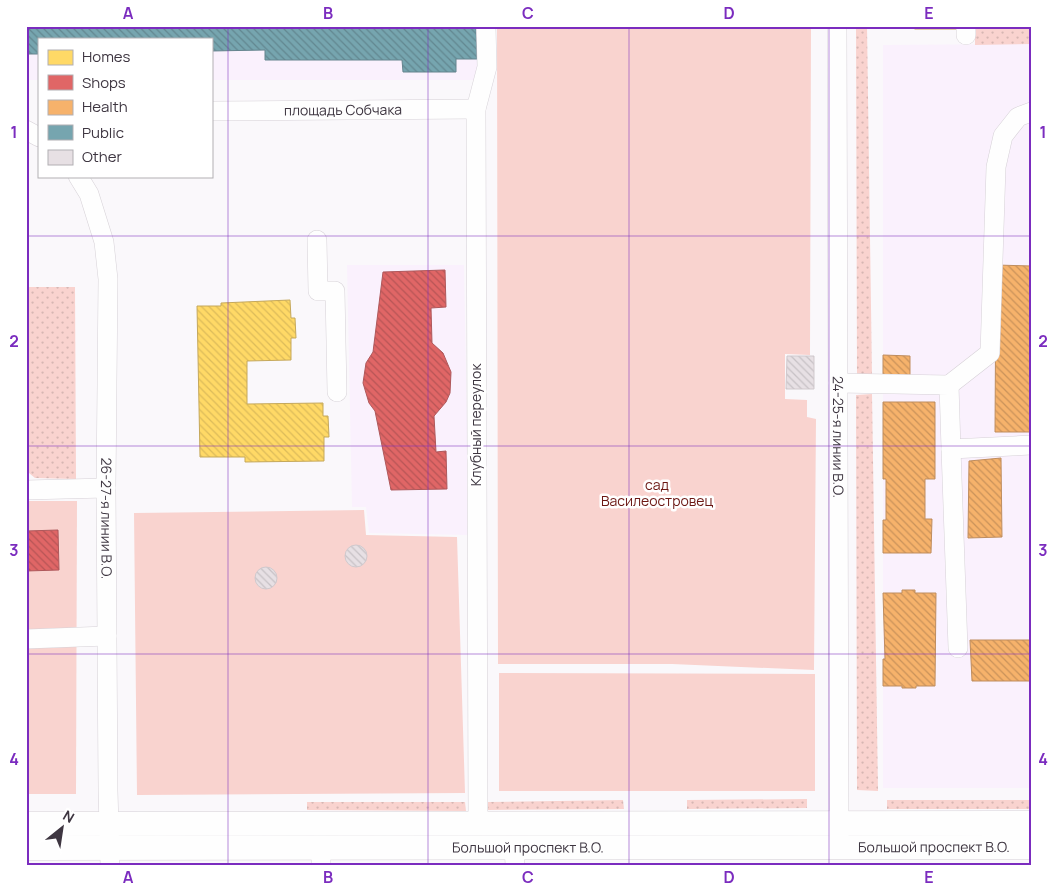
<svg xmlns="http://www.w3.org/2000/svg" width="1057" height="891" font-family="Manrope,sans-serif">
	<defs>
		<pattern id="grass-dots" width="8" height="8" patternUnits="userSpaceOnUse" patternTransform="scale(1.25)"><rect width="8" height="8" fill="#f9d3cf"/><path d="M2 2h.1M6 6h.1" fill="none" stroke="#d6b6b3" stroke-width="1.8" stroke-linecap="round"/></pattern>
		<pattern id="homes-back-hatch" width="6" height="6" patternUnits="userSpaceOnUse" patternTransform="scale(1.25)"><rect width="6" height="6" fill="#ffd966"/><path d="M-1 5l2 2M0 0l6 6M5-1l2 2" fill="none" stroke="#dcbb5a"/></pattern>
		<pattern id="shops-back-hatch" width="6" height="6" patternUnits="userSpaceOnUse" patternTransform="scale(1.25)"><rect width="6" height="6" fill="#e06666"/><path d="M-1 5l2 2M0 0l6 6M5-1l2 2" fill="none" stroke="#b75556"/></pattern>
		<pattern id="health-back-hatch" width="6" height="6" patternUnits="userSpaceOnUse" patternTransform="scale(1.25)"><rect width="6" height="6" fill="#f6b26b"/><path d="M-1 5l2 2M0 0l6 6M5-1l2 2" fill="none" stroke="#c9925a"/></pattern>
		<pattern id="public-back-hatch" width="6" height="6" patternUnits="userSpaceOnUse" patternTransform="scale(1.25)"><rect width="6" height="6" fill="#76a5af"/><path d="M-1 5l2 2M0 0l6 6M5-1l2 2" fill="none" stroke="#628790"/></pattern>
		<pattern id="building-back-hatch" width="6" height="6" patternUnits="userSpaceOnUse" patternTransform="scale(1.25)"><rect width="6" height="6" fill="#e7e0e4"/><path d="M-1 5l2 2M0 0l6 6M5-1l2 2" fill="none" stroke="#c7c1c5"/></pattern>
	</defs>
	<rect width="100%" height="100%" fill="#faf8fb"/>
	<!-- built -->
	<g fill="#faf1fd">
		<polygon points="26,26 478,26 479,80 211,80 211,39 39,39 39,80 26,80"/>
		<polygon points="1031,44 1031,788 883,788 883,45"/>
		<polygon points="347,265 464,265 469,535 369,533 366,507 352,507"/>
	</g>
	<!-- grass -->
	<g fill="url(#grass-dots)">
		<polygon points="856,26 867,26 872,377 857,377"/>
		<polygon points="975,26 1031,26 1031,44 975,45"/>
		<polygon points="26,287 75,287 76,479 35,478 29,473 26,469"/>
		<polygon points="872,394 878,791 857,790 856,395"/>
		<polygon points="807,799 807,808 687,809 687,800"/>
		<polygon points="623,800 624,809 488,810 488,802"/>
		<rect x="887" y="800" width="144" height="9"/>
		<polygon points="307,802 465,802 466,811 307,810"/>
	</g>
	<!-- park -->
	<g fill="#f9d3cf">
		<polygon points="497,26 811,26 810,355 785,354 785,399 807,400 807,417 816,419 814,670 672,664 498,664"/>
		<polygon points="26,501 77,501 76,794 26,794"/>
		<polygon points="364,510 366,535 457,537 465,793 137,795 134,513"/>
		<polygon points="499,673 815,674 815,791 499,791"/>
	</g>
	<!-- homes -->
	<g fill="url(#homes-back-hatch)" stroke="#c5a85b">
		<rect x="915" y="26" width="42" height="3"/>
		<polygon points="290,300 291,318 295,318 296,338 291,338 291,360 247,361 247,404 323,403 323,416 328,416 329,437 324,437 324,461 245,462 245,457 200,457 197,306 221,306 221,303"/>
	</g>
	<!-- shops -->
	<g fill="url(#shops-back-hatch)" stroke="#af585b">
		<polygon points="445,270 446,307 431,308 432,343 443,353 451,372 450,393 446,402 434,416 436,452 446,451 447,489 391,490 375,411 369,403 363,383 366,363 373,352 383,272"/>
		<polygon points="58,530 59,570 26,571 26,531"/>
	</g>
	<!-- health -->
	<g fill="url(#health-back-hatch)" stroke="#bf8d5e">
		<polygon points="996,265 1031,266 1031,432 995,432"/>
		<polygon points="883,355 910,356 910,376 883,376"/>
		<polygon points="883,402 935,402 935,479 925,479 925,519 932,519 931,553 883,553 883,520 886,520 886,479 883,479"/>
		<polygon points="1001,458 1002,537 968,538 969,461"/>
		<polygon points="902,590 915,590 915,593 936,593 935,686 916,686 916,688 902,688 902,686 883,686 883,659 885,659 883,593 902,593"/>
		<polygon points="970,640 1031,640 1031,681 972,681"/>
	</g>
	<!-- public -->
	<polygon fill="url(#public-back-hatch)" stroke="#65848e" points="26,26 476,26 477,59 456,59 456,72 403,72 402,60 265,60 265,50 211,51 211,39 39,39 39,54 26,54"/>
	<!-- building -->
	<g fill="url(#building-back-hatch)" stroke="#d0c9cd">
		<polygon points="787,356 814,356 814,389 786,389"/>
		<circle cx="356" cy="556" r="11"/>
		<circle cx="266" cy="578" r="11"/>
	</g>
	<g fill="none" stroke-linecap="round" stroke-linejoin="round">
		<!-- minor casing -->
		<g stroke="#d6d1d7" stroke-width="20">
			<g id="minor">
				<path id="s1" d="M837,26L839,837"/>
				<polyline points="966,35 966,26"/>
				<path id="s2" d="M211,111L476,109"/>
				<polyline points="26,130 39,137"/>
				<path id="s3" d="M78,176L89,194L104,242L108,279L106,488L108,790L110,865"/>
				<polyline points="317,240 318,291 335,291 337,392"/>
				<polyline points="838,383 949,385 951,449 1031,445"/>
				<polyline points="949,385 990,353 996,167 1003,136 1018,117 1031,112"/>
				<polyline points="951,449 958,648"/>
				<polyline points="26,490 106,488"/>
				<polyline points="26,639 107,636"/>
				<polyline points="478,824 476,109 487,67 486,26"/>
				<polyline points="514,847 515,865"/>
				<polyline points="321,848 321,865"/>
			</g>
		</g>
		<!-- major casing -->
		<g stroke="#d6d1d7" stroke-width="25">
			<g id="major">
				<polyline points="26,824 1031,823"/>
				<path id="s4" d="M26,848L1031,847"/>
			</g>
		</g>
		<!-- minor -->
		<use href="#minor" stroke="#fefefe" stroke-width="19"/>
		<!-- major -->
		<use href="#major" stroke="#fefefe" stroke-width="24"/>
	</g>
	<!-- grid -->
	<path fill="none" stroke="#7b2cbf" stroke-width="1" stroke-opacity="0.55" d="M228,26V865M428,26V865M629,26V865M829,26V865M26,236H1031M26,446H1031M26,654H1031"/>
	<g text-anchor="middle" stroke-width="5" stroke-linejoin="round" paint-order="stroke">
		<!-- street labels -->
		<g font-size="14" fill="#3e3641" stroke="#fff">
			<text dy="5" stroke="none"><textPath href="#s2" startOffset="132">площадь Собчака</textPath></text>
			<text transform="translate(476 425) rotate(-90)" y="5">Клубный переулок</text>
			<text dy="5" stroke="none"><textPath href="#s1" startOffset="411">24-25-я линии В.О.</textPath></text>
			<text dy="5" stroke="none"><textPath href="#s3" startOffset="348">26-27-я линии В.О.</textPath></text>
			<text dy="5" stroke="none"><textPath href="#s4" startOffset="502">Большой проспект В.О.</textPath></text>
			<text dy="5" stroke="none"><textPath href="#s4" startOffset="908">Большой проспект В.О.</textPath></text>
		</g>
		<!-- park labels -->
		<g font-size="14" fill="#6c1814" stroke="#fff">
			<text x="657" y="490">сад<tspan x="657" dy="16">Василеостровец</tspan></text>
		</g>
	</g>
	<!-- border -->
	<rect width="1057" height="891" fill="none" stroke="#ffffff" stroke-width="55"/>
	<!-- legend -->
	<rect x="38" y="38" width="175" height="140" fill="#ffffff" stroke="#b2afb3"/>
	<rect x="48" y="50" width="25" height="15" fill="#ffd966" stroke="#b2afb3"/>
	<text x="82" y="62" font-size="15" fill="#3e3641">Homes</text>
	<rect x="48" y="75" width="25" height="15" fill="#e06666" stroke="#b2afb3"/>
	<text x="82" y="88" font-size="15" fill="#3e3641">Shops</text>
	<rect x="48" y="100" width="25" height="15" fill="#f6b26b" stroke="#b2afb3"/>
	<text x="82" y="112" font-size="15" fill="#3e3641">Health</text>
	<rect x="48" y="125" width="25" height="15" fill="#76a5af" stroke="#b2afb3"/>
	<text x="82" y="138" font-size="15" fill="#3e3641">Public</text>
	<rect x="48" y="150" width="25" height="15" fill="#e7e0e4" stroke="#b2afb3"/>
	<text x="82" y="162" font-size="15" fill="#3e3641">Other</text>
	<!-- north arrow -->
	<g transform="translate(62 828) rotate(30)" stroke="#ffffff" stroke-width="4" paint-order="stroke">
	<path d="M0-4L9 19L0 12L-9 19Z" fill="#3e3641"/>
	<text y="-8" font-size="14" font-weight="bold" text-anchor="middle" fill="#3e3641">N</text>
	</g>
	<rect x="28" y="28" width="1002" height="836" fill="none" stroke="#7b2cbf" stroke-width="2"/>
	<g font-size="16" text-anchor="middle" font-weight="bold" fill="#7b2cbf">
		<text x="128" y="19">A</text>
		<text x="328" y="19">B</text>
		<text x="528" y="19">C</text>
		<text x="729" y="19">D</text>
		<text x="929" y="19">E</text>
		<text x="14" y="138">1</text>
		<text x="1043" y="138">1</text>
		<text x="14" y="347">2</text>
		<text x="1043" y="347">2</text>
		<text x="14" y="556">3</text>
		<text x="1043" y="556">3</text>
		<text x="14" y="765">4</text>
		<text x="1043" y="765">4</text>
		<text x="128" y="883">A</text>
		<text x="328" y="883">B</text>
		<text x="528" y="883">C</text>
		<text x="729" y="883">D</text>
		<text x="929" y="883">E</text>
	</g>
</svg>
